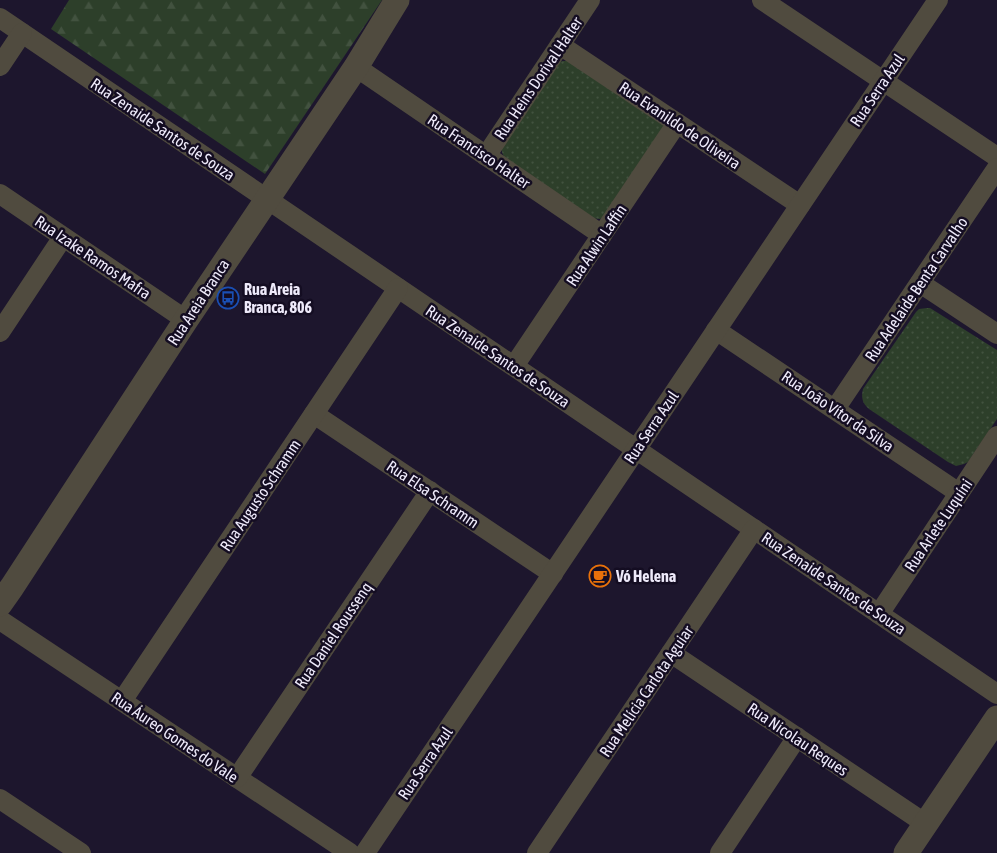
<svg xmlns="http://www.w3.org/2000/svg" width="997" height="853" font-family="'Asap Condensed',sans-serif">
	<defs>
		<pattern id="grass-dots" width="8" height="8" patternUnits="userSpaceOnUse" patternTransform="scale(1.25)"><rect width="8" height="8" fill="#2d3f2a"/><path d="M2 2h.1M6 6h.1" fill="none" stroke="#42523f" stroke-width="1.8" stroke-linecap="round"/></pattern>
		<pattern id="forest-firs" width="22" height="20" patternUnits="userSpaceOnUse" patternTransform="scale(1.25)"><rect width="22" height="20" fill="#2d3f2a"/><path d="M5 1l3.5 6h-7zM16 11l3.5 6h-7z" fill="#42523f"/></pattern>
	</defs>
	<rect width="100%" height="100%" fill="#1d162d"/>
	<!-- grass -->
	<g fill="url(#grass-dots)">
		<polygon points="563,61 570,61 662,120 664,128 604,217 600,219 591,218 504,157 502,152 502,147 559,62"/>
		<path d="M927,308H930L997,350V419L968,462L964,464L956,466L948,462L869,409C862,403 861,397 863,389L916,312L919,309Z"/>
	</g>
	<!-- forest -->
	<polygon fill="url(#forest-firs)" points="69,0 382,0 265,174 51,29"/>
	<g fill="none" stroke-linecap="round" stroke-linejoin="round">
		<!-- minor -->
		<g stroke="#504b3f" stroke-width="20">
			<polyline points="762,0 997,157"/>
			<polyline points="0,18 997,694"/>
			<polyline points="560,45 800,205"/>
			<polyline points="0,66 22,33"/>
			<polyline points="356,67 602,235"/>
			<polyline points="486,156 590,0"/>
			<polyline points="0,194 186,320"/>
			<polyline points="920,283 997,334"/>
			<polyline points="716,330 959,493"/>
			<polyline points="0,332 63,237"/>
			<polyline points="514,366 677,123"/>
			<polyline points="835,409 997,168"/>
			<polyline points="314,414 553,574"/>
			<polyline points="879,614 997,436"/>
			<polyline points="0,620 350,853"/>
			<polyline points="671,653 926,824"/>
			<polyline points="122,701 398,288"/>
			<polyline points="237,778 430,491"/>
			<polyline points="0,799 81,853"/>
			<polyline points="365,853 938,0"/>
			<polyline points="537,853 754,529"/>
			<polyline points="720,853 797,737"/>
		</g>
		<!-- tertiary -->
		<g stroke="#504b3f" stroke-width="25">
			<polyline points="0,604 12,587 186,320 356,67 397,0"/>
			<polyline points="906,853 997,718"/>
		</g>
	</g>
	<!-- icons -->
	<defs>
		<g id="bus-ring" transform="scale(1.125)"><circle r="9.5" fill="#140d22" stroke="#1a4fb4" stroke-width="1.5"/><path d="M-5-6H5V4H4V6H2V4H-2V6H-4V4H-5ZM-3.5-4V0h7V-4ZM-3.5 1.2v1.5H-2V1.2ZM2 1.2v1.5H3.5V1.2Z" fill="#1a4fb4"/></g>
		<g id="cafe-ring" transform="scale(1.125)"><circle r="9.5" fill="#140d22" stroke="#e8710a" stroke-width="1.5"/><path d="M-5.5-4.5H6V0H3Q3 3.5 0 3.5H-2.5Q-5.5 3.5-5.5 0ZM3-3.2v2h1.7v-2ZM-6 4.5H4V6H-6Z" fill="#e8710a"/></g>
	</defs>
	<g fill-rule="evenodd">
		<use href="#bus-ring" x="228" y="298"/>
		<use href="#cafe-ring" x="600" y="576"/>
	</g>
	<g text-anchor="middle" stroke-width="5" stroke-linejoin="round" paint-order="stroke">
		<!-- street labels -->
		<g font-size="16" fill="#eeeafa" stroke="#140d22">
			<text transform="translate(538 78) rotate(-56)" y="6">Rua Heins Dorival Halter</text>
			<text transform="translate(877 90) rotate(-56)" y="6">Rua Serra Azul</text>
			<text transform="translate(680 125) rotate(34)" y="6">Rua Evanildo de Oliveira</text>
			<text transform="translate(163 129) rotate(34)" y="6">Rua Zenaide Santos de Souza</text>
			<text transform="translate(479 151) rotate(34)" y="6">Rua Francisco Halter</text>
			<text transform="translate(596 245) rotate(-56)" y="6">Rua Alwin Laffin</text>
			<text transform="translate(93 257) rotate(34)" y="6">Rua Izake Ramos Mafra</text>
			<text transform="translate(916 289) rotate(-56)" y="6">Rua Adelaide Benta Carvalho</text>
			<text transform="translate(198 302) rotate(-57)" y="6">Rua Areia Branca</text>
			<text transform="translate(498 356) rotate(34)" y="6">Rua Zenaide Santos de Souza</text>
			<text transform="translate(838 411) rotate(34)" y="6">Rua João Vítor da Silva</text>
			<text transform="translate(651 427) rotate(-56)" y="6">Rua Serra Azul</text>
			<text transform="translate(433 494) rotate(34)" y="6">Rua Elsa Schramm</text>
			<text transform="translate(260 495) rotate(-56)" y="6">Rua Augusto Schramm</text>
			<text transform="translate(938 525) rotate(-56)" y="6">Rua Arlete Luquíni</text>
			<text transform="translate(834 583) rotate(34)" y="6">Rua Zenaide Santos de Souza</text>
			<text transform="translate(333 635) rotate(-56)" y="6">Rua Daniel Roussenq</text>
			<text transform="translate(646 691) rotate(-56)" y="6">Rua Melícia Carlota Aguiar</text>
			<text transform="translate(175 737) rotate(34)" y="6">Rua Áureo Gomes do Vale</text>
			<text transform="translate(798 739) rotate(34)" y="6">Rua Nicolau Reques</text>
			<text transform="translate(425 763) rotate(-56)" y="6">Rua Serra Azul</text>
		</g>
		<!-- poi labels -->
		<g font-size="16" font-weight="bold" fill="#eeeafa" stroke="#140d22" text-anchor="start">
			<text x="244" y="295">Rua Areia<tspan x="244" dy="18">Branca, 806</tspan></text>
			<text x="616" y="582">Vó Helena</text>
		</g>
	</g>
</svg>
